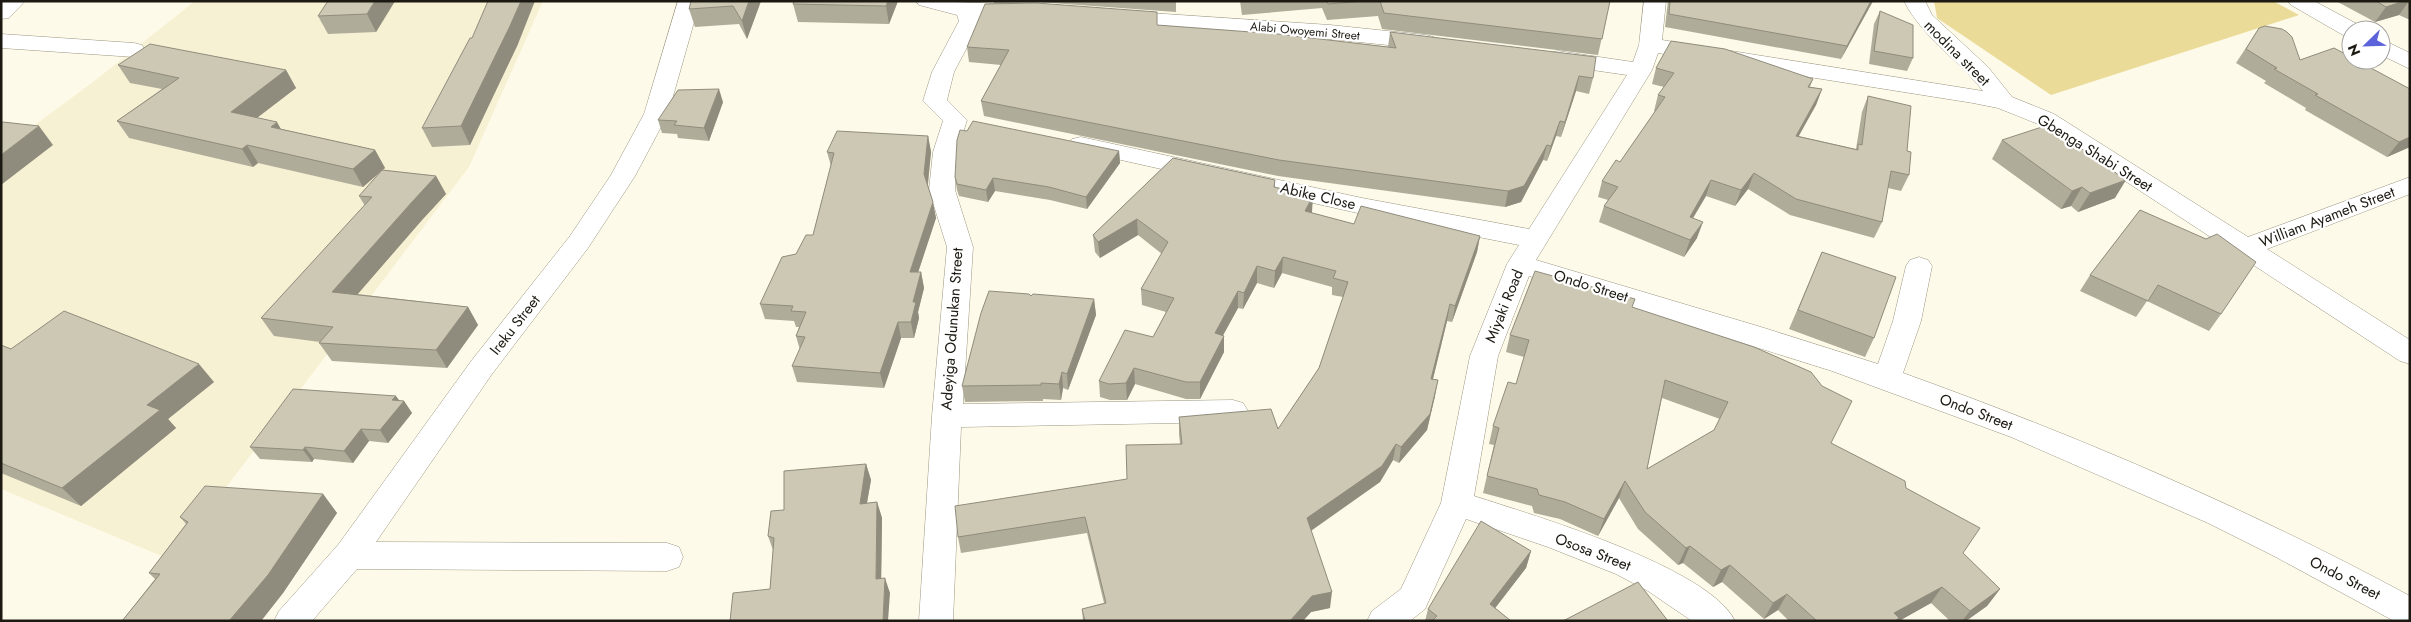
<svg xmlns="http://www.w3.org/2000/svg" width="2411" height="622" font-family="Jost,sans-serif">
	<rect width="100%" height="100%" fill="#fefae9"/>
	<!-- built -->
	<polygon fill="#f7f1d3" points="195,1 543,1 469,167 171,560 1,489 1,150 93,82"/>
	<!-- green -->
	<polygon fill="#ebdb99" points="1934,1 2273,1 2299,15 2051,95 1937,18"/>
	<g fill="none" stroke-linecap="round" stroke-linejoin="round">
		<!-- minor casing -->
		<g stroke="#9b9682" stroke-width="1">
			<g id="minor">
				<polygon points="25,1 9,18 1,19 2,1"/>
				<polygon points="678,1 700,1 668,114 635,176 588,248 492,374 376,542 667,543 679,547 683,557 679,567 667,571 357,569 312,621 274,621 279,611 338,545 472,360 570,236 611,175 644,114"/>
				<path d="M916,1C951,1 984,4 1020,4L1028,5L1031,10L1028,15L980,17L981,21L954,72L947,100L967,120L957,152L955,190L973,247L963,404L1233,400L1243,403L1248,411L1243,419L1233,422L961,427L953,621H919L932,416L947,247L929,190L933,152L943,121L923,101L932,72L959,21L957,15L919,5Z"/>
				<path d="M1644,1H1666L1662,40L1983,91C1958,59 1922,37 1904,1H1925L1932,15L1988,67L2012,97L2054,114L2248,237L2410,177V194L2267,249L2410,340V364L2400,361L2038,124L1998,108L1973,103L1658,53L1652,70L1536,260L1761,327L1878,364L1893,321L1906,266L1910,260L1919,257L1928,260L1932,266L1921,321L1903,373C2078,436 2247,508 2410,596V621H2394L2272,555L2208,523L2011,437L1832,371L1529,276L1498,356L1474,496C1532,515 1709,567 1735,621H1692L1648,591L1616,574L1548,547L1466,519L1425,609L1410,621H1367L1372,611L1401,589L1441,503L1470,356L1507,264L1519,245L1362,214L1081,151L1072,149L1069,144L1072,139L1081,137L1362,198L1529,229L1627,75L1558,65L1550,63L1547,58L1550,53L1558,51L1633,62L1639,45Z"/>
				<polygon points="2288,1 2314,1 2359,25 2362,30 2351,30 2351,37 2343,35 2291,5"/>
				<polygon points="1120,11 1330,25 1426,35 1434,37 1437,42 1434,47 1426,49 1330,39 1112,22 1109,17 1112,12"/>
				<polygon points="1,34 134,43 142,45 145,50 142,55 134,57 1,48"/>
				<polygon points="2381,39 2410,53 2410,69 2381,55"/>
			</g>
		</g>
		<!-- minor -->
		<use href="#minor" fill="#fff" fill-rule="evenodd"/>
	</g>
	<!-- wall -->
	<g fill="#b0ac9a" fill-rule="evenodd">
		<polygon points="395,1 376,32 328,34 318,16"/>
		<polygon points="761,1 747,39 739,24 695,27 689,9"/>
		<polygon points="794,1 898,1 889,24 798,22 793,4"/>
		<polygon points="994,1 1176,1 1176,12 1038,2 994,3"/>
		<polygon points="1240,1 1610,1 1598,55 1382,29 1378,16 1327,20 1322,8 1242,15"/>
		<polygon points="1668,1 1873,1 1841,59 1665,27"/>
		<polygon points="2336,1 2410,1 2410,20 2399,15 2375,22"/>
		<polygon points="1880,11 1913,58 1907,71 1869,64 1874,24"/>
		<polygon points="1157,25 1388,47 1390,32 1593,78 1589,94 1576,91 1561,137 1556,136 1547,161 1543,160 1521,202 1505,207 1278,176 984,116 981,101 1001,65 969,62 967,47"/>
		<polygon points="2259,28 2300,60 2410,89 2410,147 2387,157 2305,110 2306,108 2264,83 2266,81 2236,63"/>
		<polygon points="518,44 470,145 432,147 422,128"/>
		<polygon points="118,65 286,70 296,88 257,118 281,129 375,150 385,168 382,170 436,176 446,194 422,220 357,294 468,307 478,325 447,368 332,361 319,343 320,342 274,336 261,318 365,206 359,196 381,171 363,187 258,163 253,167 129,138 117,121 162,89 130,83"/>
		<polygon points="1656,68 1813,79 1810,87 1822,89 1816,105 1798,136 1856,149 1862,112 1868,96 1907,151 1909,175 1901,191 1888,188 1882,222 1874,238 1790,215 1748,189 1735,206 1706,196 1693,218 1697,238 1684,257 1599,222 1604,206 1608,200 1598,197 1602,181 1620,162 1655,112 1654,111 1658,95 1664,87 1652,84"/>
		<polygon points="723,102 709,141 678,138 677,134 662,133 658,120"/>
		<polygon points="928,136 931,152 928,185 936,218 918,272 921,272 924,288 918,312 919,318 914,338 901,338 884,388 797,382 792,366 800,350 796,336 799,327 796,327 794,321 765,319 760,304 796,254 813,235 831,166 827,152"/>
		<polygon points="2002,140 2115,198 2078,212 2071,206 2061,209 1992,159"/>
		<polygon points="1119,151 1120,163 1087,209 1050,200 995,191 988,202 959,196 957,190 955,177"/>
		<polygon points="1173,158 1275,180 1275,187 1313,196 1311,213 1354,224 1480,236 1477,252 1452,322 1447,321 1433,379 1435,396 1427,430 1399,463 1393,460 1380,482 1311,531 1330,608 1311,612 1303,621 1083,621 1082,609 1104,603 1087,533 961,553 958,537 1127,479 1180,444 1179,434 1179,417 1278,429 1319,368 1343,297 1332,295 1332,287 1282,273 1274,288 1257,283 1243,309 1238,308 1223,335 1224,352 1200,399 1186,399 1135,384 1127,400 1110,400 1100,397 1099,381 1153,337 1166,312 1142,305 1141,289 1162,254 1138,235 1100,258 1095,252 1093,235"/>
		<polygon points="2140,210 2221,314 2209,331 2147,301 2136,317 2080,291 2090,275"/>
		<polygon points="1822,252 1874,338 1865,357 1789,329"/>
		<polygon points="1031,296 1094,299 1096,315 1068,390 1063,388 1061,400 1043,399 1043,401 965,402 962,386"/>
		<path d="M1632,307L1831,443L1906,488L1963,553L2000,589L1987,606L1966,621H1950L1931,603L1899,621H1789L1778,610L1764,619L1722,582L1713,587L1683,563L1678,565L1638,529L1619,498L1598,536L1560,519L1534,513L1532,506L1483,493L1494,445L1489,444L1493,426L1516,384L1524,357L1506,352L1510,335ZM1662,398L1720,419L1714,430L1647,469Z"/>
		<polygon points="1,345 11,349 214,382 168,419 176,428 81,506 1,473"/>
		<polygon points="400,401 404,401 412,413 388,443 369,441 353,463 314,459 312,462 260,459 250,447"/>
		<polygon points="866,464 871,480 867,503 877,502 882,518 881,578 890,593 770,589 773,550 768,536 784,510"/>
		<polygon points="323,494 337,513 283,593 261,621 122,621 155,579 149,573 186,524 180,517"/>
		<polygon points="1531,551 1526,568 1495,608 1511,621 1425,621 1428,609"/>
	</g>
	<!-- shaded-wall -->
	<g fill="#908c7d">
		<polygon points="375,1 395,1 376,32 367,14"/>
		<polygon points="521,1 535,1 518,44 470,145 461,126"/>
		<polygon points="749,1 761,1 747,39 742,21"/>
		<polygon points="888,1 898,1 889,24 886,6"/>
		<polygon points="1871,1 1873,1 1841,59 1847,46"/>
		<polygon points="2404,1 2409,1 2399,15 2375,22 2386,7"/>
		<polygon points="286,70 296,88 242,129 231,112"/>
		<polygon points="1579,76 1576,91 1561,137 1565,122"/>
		<polygon points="719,89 723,102 709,141 704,128"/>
		<polygon points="1822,89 1816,105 1790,152 1796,136"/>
		<polygon points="1560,121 1556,136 1547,161 1551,146"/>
		<polygon points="277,122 287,140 271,127"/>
		<polygon points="39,126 53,145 1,185 1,155"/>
		<polygon points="928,136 931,152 927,190 924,174"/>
		<polygon points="2410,137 2410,147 2387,157 2399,142"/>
		<polygon points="247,145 258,163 253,167 242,149"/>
		<polygon points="1547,145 1543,160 1521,202 1505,207 1508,191"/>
		<polygon points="375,150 385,168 363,187 353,169"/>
		<polygon points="1119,151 1120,163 1087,209 1086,197"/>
		<polygon points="1754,173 1748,189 1735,206 1741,190"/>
		<polygon points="436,176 446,194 422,220 344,310 332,292 412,202"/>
		<polygon points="993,178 995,191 988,202 986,190"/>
		<polygon points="1711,180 1706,196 1684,233 1690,217"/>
		<polygon points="2126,180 2115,198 2078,212 2090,193"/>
		<polygon points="2082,187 2071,206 2061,209 2072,191"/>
		<polygon points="1313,196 1312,212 1304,228 1305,211"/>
		<polygon points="933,202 936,218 913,288 910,272"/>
		<polygon points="1137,219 1138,235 1100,258 1098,242"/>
		<polygon points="1703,222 1697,238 1684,257 1690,240"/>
		<polygon points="1480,236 1477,252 1452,322 1455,306"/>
		<polygon points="1283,257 1282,273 1274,288 1275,271"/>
		<polygon points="1257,266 1257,283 1243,309 1244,293"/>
		<polygon points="921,272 924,288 918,312 919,318 914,338 911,322 913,302"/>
		<polygon points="1238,291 1238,308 1215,350 1215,333"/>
		<polygon points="1094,299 1096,315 1068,390 1067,374"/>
		<polygon points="1450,304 1447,321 1429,395 1431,379"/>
		<polygon points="468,307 478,325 447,368 436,350"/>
		<polygon points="898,322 901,338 884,388 880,373"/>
		<polygon points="1224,336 1224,352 1200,399 1200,382"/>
		<polygon points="199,364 214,382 168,419 176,428 81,506 62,488 147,405"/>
		<polygon points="1134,368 1135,384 1127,400 1126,383"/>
		<polygon points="1062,372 1063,388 1061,400 1059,384"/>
		<polygon points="1438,380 1435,396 1427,430 1399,463 1401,447"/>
		<polygon points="396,396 402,404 404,401 412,413 388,443 380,430 392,400"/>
		<polygon points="361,429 369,441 353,463 344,451"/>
		<polygon points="1396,444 1393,460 1380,482 1306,534 1307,518"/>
		<polygon points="305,447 314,459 312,462 303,450"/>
		<polygon points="866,464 871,480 864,519 860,504"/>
		<polygon points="1625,481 1619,498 1598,536 1604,519"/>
		<polygon points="323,494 337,513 283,593 261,621 229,621"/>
		<polygon points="877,502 882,518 881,594 876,579"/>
		<polygon points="1690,546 1683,563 1678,565 1686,548"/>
		<polygon points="1531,551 1526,568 1486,620 1490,604"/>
		<polygon points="1730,565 1722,582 1713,587 1721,570"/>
		<polygon points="885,578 890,593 888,621 883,621"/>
		<polygon points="1942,587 1931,603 1899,621 1889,621 1894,613"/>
		<polygon points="2000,589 1987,606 1966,621 1962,621 1970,611"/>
		<polygon points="1332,592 1330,608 1311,612 1303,621 1290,621 1312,596"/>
		<polygon points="1787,594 1778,610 1764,619 1773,603"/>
	</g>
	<!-- building -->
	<g fill="#cdc8b3" stroke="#908c7d" fill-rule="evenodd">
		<polygon points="328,1 375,1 367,14 318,16"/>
		<polygon points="488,1 521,1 510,26 461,126 422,128 470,38 472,38"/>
		<polygon points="691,1 749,1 742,21 733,6 689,9"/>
		<polygon points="794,1 888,1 886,6 793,4"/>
		<polygon points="1327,1 1365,1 1328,4"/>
		<polygon points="1380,1 1610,1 1602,39 1384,13"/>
		<polygon points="1670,1 1871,1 1847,46 1669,14"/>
		<polygon points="2376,1 2404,1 2386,7"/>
		<polygon points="1036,3 1157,12 1157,25 1278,34 1396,48 1390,32 1596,57 1593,78 1579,76 1565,122 1560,121 1551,146 1547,145 1524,186 1508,191 1279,160 981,101 1009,50 967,47 985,4"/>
		<polygon points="1880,11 1913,25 1913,58 1874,51"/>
		<polygon points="2265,26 2282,29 2287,32 2292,37 2300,60 2334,48 2351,57 2351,60 2356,60 2410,89 2410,137 2399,142 2315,95 2318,94 2274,69 2277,68 2246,49 2259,28"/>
		<polygon points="1671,41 1725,49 1813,79 1808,87 1822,89 1796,136 1858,150 1858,144 1862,145 1868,96 1911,106 1907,151 1911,152 1909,175 1891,171 1882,222 1796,199 1754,173 1741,190 1711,180 1690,217 1703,222 1690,240 1604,206 1618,187 1602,181 1616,160 1620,162 1665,97 1658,95 1674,73 1656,68"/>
		<polygon points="150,44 286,70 231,112 277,122 271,127 375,150 353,169 247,145 242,149 117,121 179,78 118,65"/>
		<polygon points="719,89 704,128 674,125 677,121 658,120 678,90"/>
		<polygon points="973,121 1119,151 1086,197 1049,187 993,178 986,190 957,184 955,177 957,140 960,130 967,131"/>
		<polygon points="3,122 39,126 1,155 1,123"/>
		<polygon points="2048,125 2126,180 2090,193 2082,187 2072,191 2002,140"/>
		<polygon points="837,131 928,136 924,174 933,202 910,272 921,272 913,302 916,302 911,322 898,322 880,373 792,366 805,337 796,336 806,312 791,311 793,306 760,304 782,257 796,254 806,235 813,235 834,153 827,152"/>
		<polygon points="1173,158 1275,180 1274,187 1313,196 1305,211 1354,224 1361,206 1480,236 1455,306 1450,304 1431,379 1438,380 1430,414 1401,447 1396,444 1382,466 1307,518 1332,592 1312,596 1290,621 1085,621 1082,609 1106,603 1085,517 958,537 955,506 1127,479 1126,445 1182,444 1179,417 1271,409 1278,429 1319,368 1348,282 1333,278 1336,271 1283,257 1275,271 1257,266 1244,293 1238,291 1215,333 1224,336 1200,382 1186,382 1134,368 1126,383 1109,384 1099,381 1125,330 1153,337 1174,298 1141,289 1168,242 1137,219 1098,242 1093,235"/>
		<polygon points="382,170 436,176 412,202 332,292 468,307 436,350 319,343 333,327 261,318 372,197 359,196"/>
		<polygon points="2140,210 2206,239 2217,234 2256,262 2221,314 2158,285 2148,301 2090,275"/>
		<polygon points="1822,252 1896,277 1874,338 1798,310"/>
		<path d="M1535,271L1635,299L1632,307L1754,347L1811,372L1822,386L1852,401L1831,443L1905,481L1906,488L1980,528L1963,553L2000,589L1970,611L1942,587L1894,613L1899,618L1895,621H1817L1787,594L1773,603L1730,565L1721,570L1690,546L1686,548L1645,512L1625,481L1604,519L1565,502L1539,495L1537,489L1487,476L1499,428L1493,426L1508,382L1516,384L1529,340L1510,335ZM1665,380L1728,402L1714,430L1647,469Z"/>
		<polygon points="989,291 1029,294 1031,296 1033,294 1094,299 1067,374 1062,372 1059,384 1041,383 1041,385 962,386 981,313"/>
		<polygon points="64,311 199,364 147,405 160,410 62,488 1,463 1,345 11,349"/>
		<polygon points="293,389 396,396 392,400 404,401 380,430 361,429 344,451 305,447 303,450 250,447"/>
		<polygon points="866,464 860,504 877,502 876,579 885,578 883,621 730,621 733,593 770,589 774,538 768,536 771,511 784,510 784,471"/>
		<polygon points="205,486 323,494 268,575 229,621 122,621 160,574 149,573 188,522 180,517"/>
		<polygon points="1481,521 1531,551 1490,604 1511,621 1432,621 1437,616 1428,609"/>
		<polygon points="1638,582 1668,621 1563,621"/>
	</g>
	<g text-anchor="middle" stroke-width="4.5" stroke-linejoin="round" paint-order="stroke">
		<!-- far-street labels -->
		<g font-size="12" fill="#1b1911" stroke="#fff">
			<text transform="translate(1305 31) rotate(5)" y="4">Alabi Owoyemi Street</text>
		</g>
		<!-- street labels -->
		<g font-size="15" fill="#1b1911" stroke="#fff">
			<text transform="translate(1957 53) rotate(45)" y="5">modina street</text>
			<text transform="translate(2095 153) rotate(32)" y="5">Gbenga Shabi Street</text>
			<text transform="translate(1318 196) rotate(13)" y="5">Abike Close</text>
			<text transform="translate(2327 217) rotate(-21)" y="5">William Ayameh Street</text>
			<text transform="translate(1591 286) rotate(17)" y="5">Ondo Street</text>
			<text transform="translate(1504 306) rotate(-68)" y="5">Miyaki Road</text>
			<text transform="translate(515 325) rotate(-52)" y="5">Ireku Street</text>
			<text transform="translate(952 329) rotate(-86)" y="5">Adeyiga Odunukan Street</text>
			<text transform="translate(1976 412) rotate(21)" y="5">Ondo Street</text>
			<text transform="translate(1593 552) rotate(21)" y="5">Ososa Street</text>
			<text transform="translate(2345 578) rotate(27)" y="5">Ondo Street</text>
		</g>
	</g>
	<!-- border -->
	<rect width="2411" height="622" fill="none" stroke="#1b1911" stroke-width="5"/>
	<!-- north arrow -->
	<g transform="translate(2366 45) rotate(247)"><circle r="24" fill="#ffffff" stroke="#a4a3a0"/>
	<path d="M0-4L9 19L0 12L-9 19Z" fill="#5c63da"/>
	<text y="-8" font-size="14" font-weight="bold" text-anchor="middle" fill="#1b1911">N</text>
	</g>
</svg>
